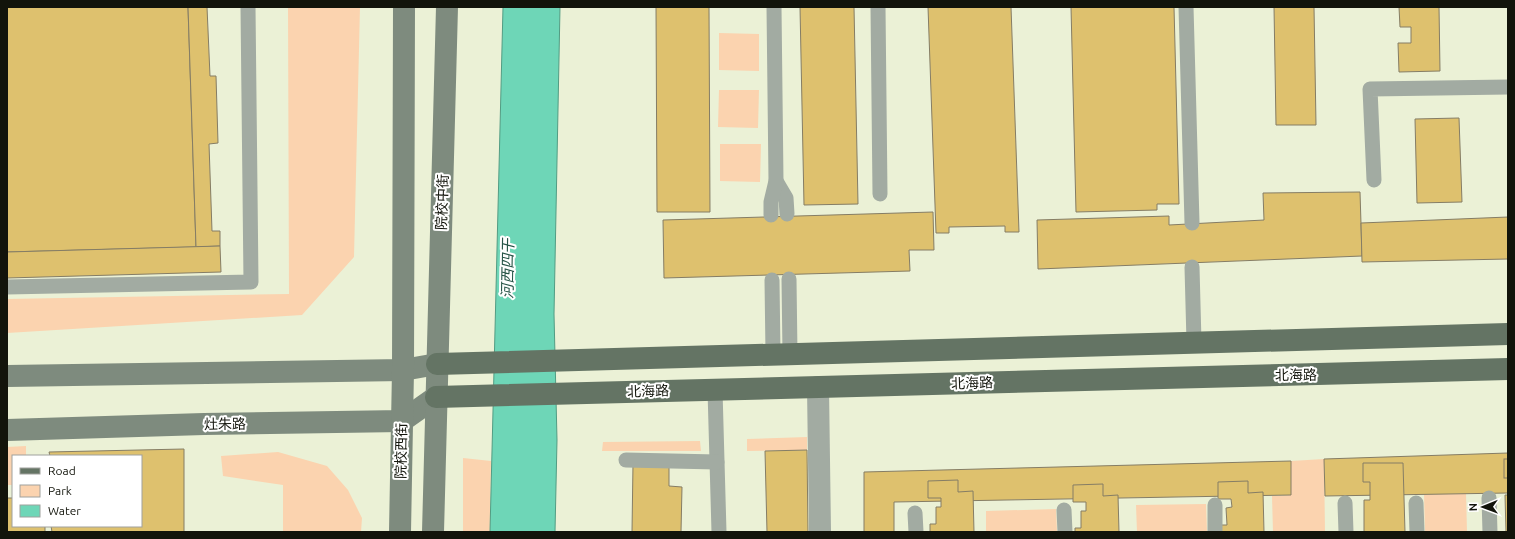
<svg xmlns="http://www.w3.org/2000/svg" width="1515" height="539" font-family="Ubuntu,'Noto Sans SC',sans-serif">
	<rect width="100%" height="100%" fill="#ebf1d6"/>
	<!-- green -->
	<g fill="#fbd3af">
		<polygon points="288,7 360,7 354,257 302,315 7,333 7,299 289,294"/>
		<polygon points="719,33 759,34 759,71 719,70"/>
		<polygon points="719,90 759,90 758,128 718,127"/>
		<polygon points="720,144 761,144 760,182 720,181"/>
		<polygon points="807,437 807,450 747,451 747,439"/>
		<polygon points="700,441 701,451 602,451 603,442"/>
		<polygon points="26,446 26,456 13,456 13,485 7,485 7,447"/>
		<polygon points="278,452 327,466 348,490 362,518 361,532 283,532 283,485 223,476 221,456"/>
		<polygon points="463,458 491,461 490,532 463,532"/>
		<polygon points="1324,459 1325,532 1273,532 1272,496 1291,495 1291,461"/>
		<polygon points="1466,493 1467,532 1425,532 1424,494"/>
		<polygon points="1206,504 1207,532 1137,532 1136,505"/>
		<polygon points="1056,509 1057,532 986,532 986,511"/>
	</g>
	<!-- water -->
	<polygon fill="#6ed6b7" stroke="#529c83" points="503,7 560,7 554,314 557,440 555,532 490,532"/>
	<!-- building -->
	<g fill="#dec16e" stroke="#857d65">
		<polygon points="7,7 188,7 196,247 7,252"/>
		<polygon points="188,7 207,7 210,76 216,76 218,143 209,144 212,231 220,231 220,246 196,247"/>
		<polygon points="656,7 709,7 710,212 657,212"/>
		<polygon points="800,7 854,7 858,204 804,205"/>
		<polygon points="928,7 1011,7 1019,232 1005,232 1005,226 949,227 949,233 936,233"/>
		<polygon points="1071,7 1174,7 1179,204 1157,204 1157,210 1076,212"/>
		<polygon points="1274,7 1314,7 1316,125 1276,125"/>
		<polygon points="1399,7 1439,7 1440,71 1399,72 1398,43 1411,43 1411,27 1400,27"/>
		<polygon points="1459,118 1462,202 1417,203 1415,119"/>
		<polygon points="1360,192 1362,256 1038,269 1037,220 1169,216 1169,225 1264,220 1263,193"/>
		<polygon points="933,212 934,250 909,250 910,271 664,278 663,220"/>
		<polygon points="1508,217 1508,259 1362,262 1361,223"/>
		<polygon points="220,246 221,272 7,278 7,252"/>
		<polygon points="184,449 184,532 52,532 51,526 141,526 141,456 50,456 49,452"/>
		<polygon points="807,450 808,532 767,532 765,451"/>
		<polygon points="1508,453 1508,493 1325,496 1324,459"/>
		<rect x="1504" y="459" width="4" height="19"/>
		<polygon points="1291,461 1291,495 894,502 894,532 864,532 864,472"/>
		<polygon points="1363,463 1403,463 1405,532 1364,532 1364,500 1370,500 1370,482 1363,482"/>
		<polygon points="633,464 669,464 669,486 682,487 681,532 632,532"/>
		<polygon points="958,480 958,492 973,491 974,532 930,532 930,524 936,524 936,507 941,507 941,498 928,498 928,481"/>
		<polygon points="1248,481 1248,493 1263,492 1264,532 1220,532 1220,525 1227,525 1226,508 1232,507 1231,499 1218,499 1218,482"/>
		<polygon points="1103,484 1103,496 1118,495 1119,532 1075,532 1075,528 1081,528 1081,511 1086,511 1086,502 1073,502 1073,485"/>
		<polygon points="1505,495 1508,495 1508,532 1506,532"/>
		<polygon points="7,498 13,498 13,526 45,526 45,532 7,532"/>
	</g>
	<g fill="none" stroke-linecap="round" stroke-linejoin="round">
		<!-- service -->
		<g stroke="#a2aba2" stroke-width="15">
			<polyline points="878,7 880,194"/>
			<polyline points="1186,7 1192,223"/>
			<polyline points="1374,180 1370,89 1508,87"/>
			<polyline points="776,181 786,198 787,214"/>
			<polyline points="771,215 771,202 776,181 774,7"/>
			<polyline points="1192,267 1194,342"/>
			<polyline points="789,279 790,354"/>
			<polyline points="772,280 773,354"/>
			<polyline points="7,287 251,282 248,7"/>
			<polyline points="715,390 719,532"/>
			<polyline points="626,460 717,462"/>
			<polyline points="1489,498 1490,532"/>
			<polyline points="1345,503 1346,532"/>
			<polyline points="1416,503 1417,532"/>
			<polyline points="1215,505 1215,532"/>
			<polyline points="1064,510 1065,532"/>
			<polyline points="915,513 916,532"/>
		</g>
		<!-- minor -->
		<polyline stroke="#a2aba2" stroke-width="22" points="818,387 820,532"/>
		<!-- secondary -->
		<g stroke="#7e8b7e" stroke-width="22">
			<polyline points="7,376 403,370 437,364"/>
			<polyline points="7,430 204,424 402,421 436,397"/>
			<polyline points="400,532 403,370 404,7"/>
			<polyline points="433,532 447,7"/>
		</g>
		<!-- primary -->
		<g stroke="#647464" stroke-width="22">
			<polyline points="437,364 1508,334"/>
			<polyline points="436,397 1508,369"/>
		</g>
	</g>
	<g text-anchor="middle" stroke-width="4" stroke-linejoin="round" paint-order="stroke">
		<!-- street labels -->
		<g font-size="14" fill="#12140b" stroke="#fff">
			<text transform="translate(442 202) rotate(-88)" y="5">院校中街</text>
			<text transform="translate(1296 375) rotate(-1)" y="5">北海路</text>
			<text transform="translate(972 383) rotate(-2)" y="5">北海路</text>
			<text transform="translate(648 391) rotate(-2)" y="5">北海路</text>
			<text transform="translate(225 424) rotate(-1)" y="5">灶朱路</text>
			<text transform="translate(401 451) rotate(-89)" y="5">院校西街</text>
		</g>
		<!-- water labels -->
		<g font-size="15" font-style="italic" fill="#275447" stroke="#fff">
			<text transform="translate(508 269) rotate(-89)" y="5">河西四干</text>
		</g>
	</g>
	<!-- border -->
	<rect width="1515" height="539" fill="none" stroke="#12140b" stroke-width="16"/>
	<!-- legend -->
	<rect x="12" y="455" width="130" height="72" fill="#ffffff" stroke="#a0a19d"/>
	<rect x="20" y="468" width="20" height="6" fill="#647464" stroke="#a0a19d"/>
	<text x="48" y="475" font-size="12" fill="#12140b">Road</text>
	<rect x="20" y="485" width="20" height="12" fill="#fbd3af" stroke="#a0a19d"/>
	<text x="48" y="495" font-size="12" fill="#12140b">Park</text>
	<rect x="20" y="505" width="20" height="12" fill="#6ed6b7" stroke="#a0a19d"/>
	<text x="48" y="515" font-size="12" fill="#12140b">Water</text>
	<!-- north arrow -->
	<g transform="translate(1483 507) rotate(269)" stroke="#ffffff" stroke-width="3" paint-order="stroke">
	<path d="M0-3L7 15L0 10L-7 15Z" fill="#12140b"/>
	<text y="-6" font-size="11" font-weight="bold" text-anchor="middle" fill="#12140b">N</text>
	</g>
</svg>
